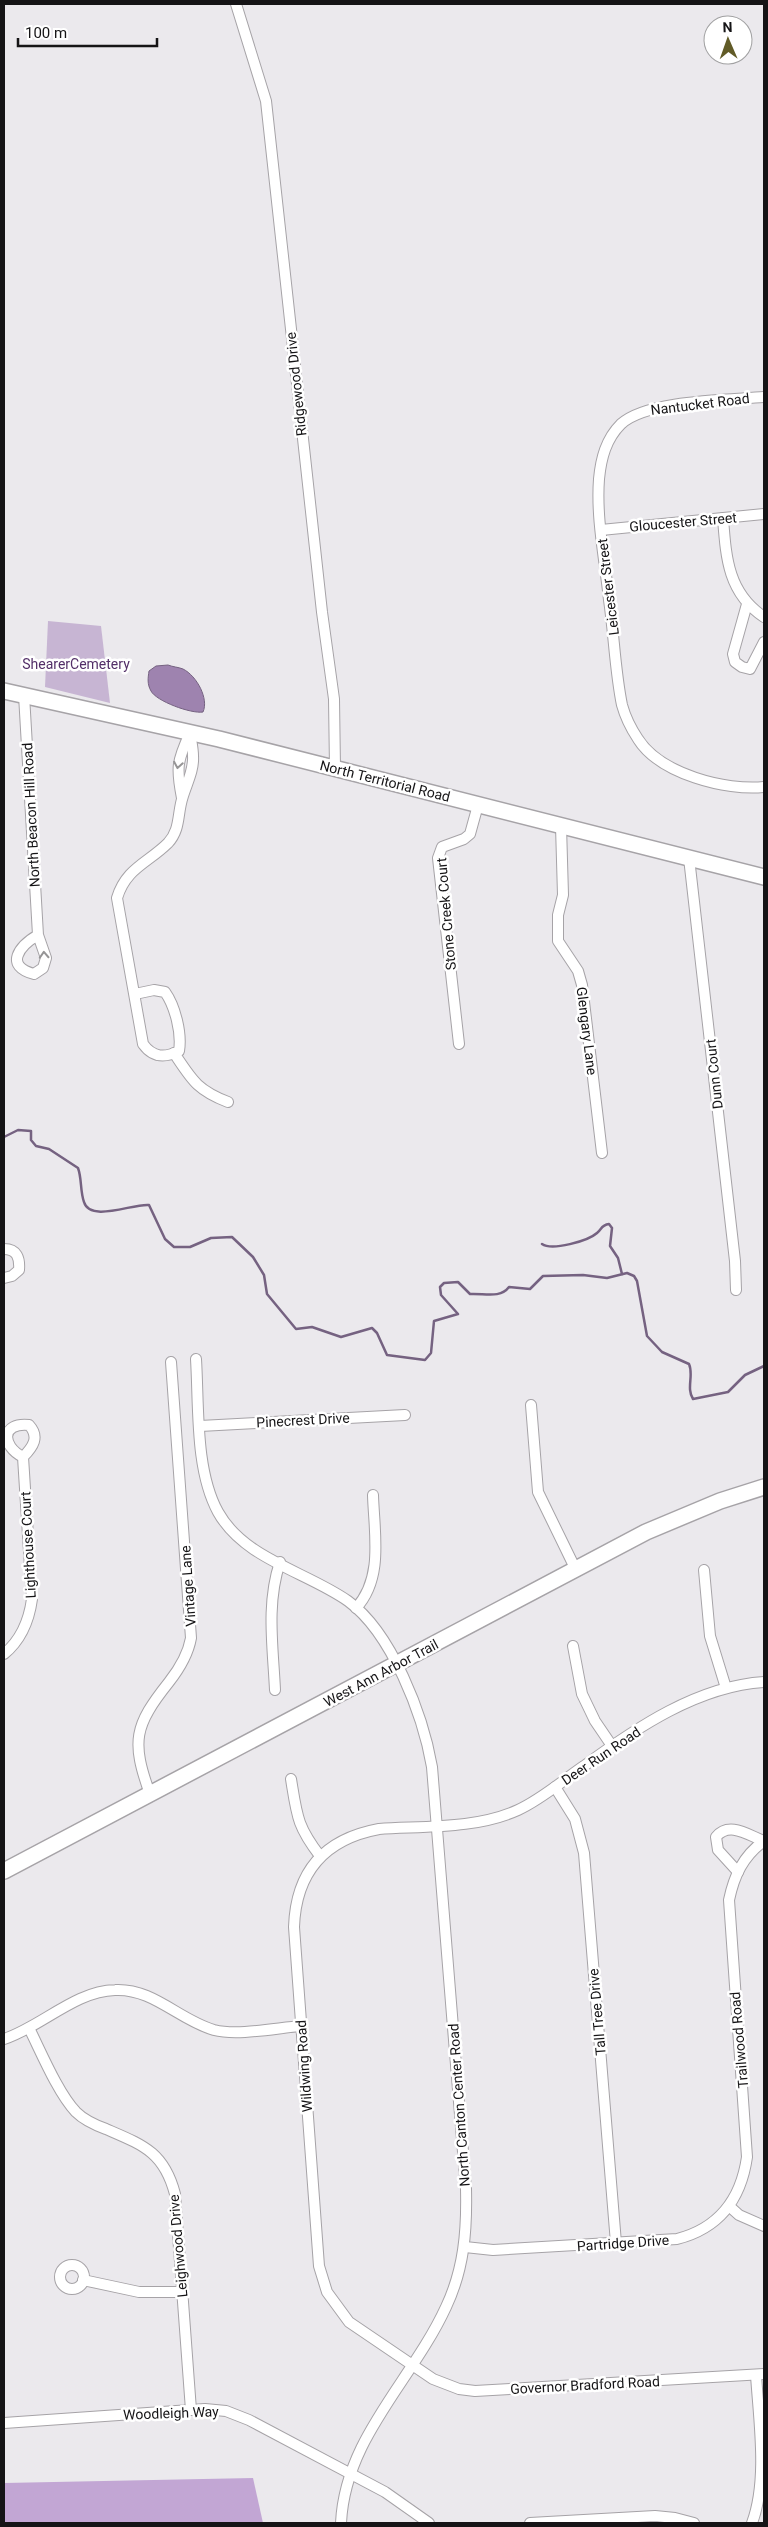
<svg xmlns="http://www.w3.org/2000/svg" width="768" height="2527" font-family="Roboto,sans-serif">
	<rect width="100%" height="100%" fill="#ebe9ed"/>
	<!-- green -->
	<polygon fill="#c7b5d3" points="48,621 101,626 110,703 45,687"/>
	<!-- forest -->
	<polygon fill="#c2a6d4" points="253,2478 263,2523 4,2523 4,2483"/>
	<!-- water -->
	<path fill="#9e83af" stroke="#756281" d="M168,665C173,667 178,667 183,669C197,676 209,699 203,712C191,714 156,701 151,691C147,684 148,678 149,671L156,666Z"/>
	<g fill="none" stroke-linecap="round" stroke-linejoin="round">
		<!-- stream -->
		<g stroke="#756281" stroke-width="2.5">
			<path d="M4,1137L18,1130L31,1131V1140L36,1146L49,1149L78,1168C82,1179 80,1191 84,1202C90,1223 134,1203 149,1205L165,1239L174,1247H190L211,1238L232,1237L253,1257L264,1275L267,1294L296,1329L312,1327L341,1337L372,1328L377,1333L387,1355L425,1360L431,1353L434,1321L458,1314L441,1295L440,1287L444,1283L458,1282L470,1294C484,1293 500,1299 509,1287L530,1289L543,1276L583,1275L607,1278L627,1273L634,1276L637,1281L647,1336L662,1352L689,1364C694,1375 686,1388 693,1399L728,1392L745,1375L764,1366"/>
			<path d="M542,1244C552,1251 588,1241 597,1233C602,1229 601,1225 609,1224L612,1228L610,1246L618,1258L622,1274"/>
		</g>
		<!-- street casing -->
		<g stroke="#a6a3a7" stroke-width="12">
			<g id="street">
				<polyline points="236,4 266,101 322,612 334,699 335,768"/>
				<path d="M764,397C728,400 647,400 621,424C606,439 601,458 599,479C596,519 605,560 609,600C614,634 615,671 622,705C625,716 632,730 638,739C660,774 726,791 764,787"/>
				<path d="M723,518C726,558 728,593 764,617"/>
				<polyline points="601,530 764,514"/>
				<polyline points="747,604 733,654 735,662 742,667 750,669 764,642"/>
				<path d="M24,695L38,935L46,958L43,968L34,974C4,966 19,946 38,935"/>
				<path d="M182,798C176,768 177,761 190,733"/>
				<polyline points="561,826 563,895 558,915 558,941 578,971 582,985 602,1153"/>
				<polyline points="689,858 735,1261 736,1290"/>
				<path d="M135,994L154,990L165,992C175,1006 182,1033 179,1051C165,1058 153,1058 143,1044L117,898C126,868 148,863 168,843C181,829 177,813 183,796C187,783 194,770 193,756C193,748 191,740 190,733"/>
				<polyline points="459,1044 438,858 442,847 464,839 470,834 478,805"/>
				<path d="M174,1053C192,1080 197,1090 228,1102"/>
				<path d="M4,1249C17,1249 20,1258 19,1270L12,1276L4,1278"/>
				<path d="M196,1359C199,1407 195,1470 218,1512C244,1559 307,1572 348,1601C392,1633 423,1715 432,1767L466,2189C467,2231 464,2269 446,2307C412,2381 345,2438 341,2523"/>
				<polyline points="531,1405 538,1492 576,1570"/>
				<polyline points="200,1426 405,1415"/>
				<polyline points="704,1570 710,1636 726,1688"/>
				<path d="M356,1608C384,1578 374,1532 373,1495"/>
				<polyline points="573,1646 582,1694 595,1721 612,1746"/>
				<path d="M4,1654C21,1640 29,1621 32,1599L23,1457C33,1447 40,1437 29,1425C1,1422 1,1446 23,1457"/>
				<path d="M764,1682C698,1686 636,1728 584,1766C562,1781 542,1799 518,1810C476,1829 424,1826 379,1829C325,1839 296,1871 294,1927L319,2266L327,2292L349,2322L433,2379L459,2389L475,2391L764,2374"/>
				<path d="M275,1690C273,1647 266,1604 280,1562"/>
				<path d="M291,1779C297,1816 297,1826 320,1856"/>
				<polyline points="555,1787 575,1819 584,1853 616,2243"/>
				<path d="M150,1794C131,1741 134,1726 169,1682C180,1668 188,1655 191,1638L171,1362"/>
				<path d="M738,1872L718,1850L716,1837C729,1821 748,1835 764,1841"/>
				<path d="M29,2028C41,2052 58,2093 76,2112C84,2120 95,2125 106,2129C143,2145 164,2152 175,2194L191,2410"/>
				<path d="M4,2039C41,2027 75,1991 115,1990C153,1988 179,2020 214,2030C238,2036 276,2028 301,2026"/>
				<polyline points="729,2206 739,2215 764,2226"/>
				<path d="M465,2247L493,2250L677,2239C720,2228 741,2199 747,2157L729,1900C734,1876 743,1856 764,1841"/>
				<circle cx="72" cy="2277" r="12"/>
				<polyline points="83,2280 139,2292 183,2292"/>
				<polyline points="4,2423 205,2409 226,2411 249,2420 385,2492 429,2523"/>
				<polyline points="530,2523 655,2516 675,2518 694,2523"/>
				<path d="M752,2523C768,2480 759,2422 756,2375"/>
			</g>
		</g>
		<!-- secondary casing -->
		<g stroke="#a6a3a7" stroke-width="18">
			<g id="secondary">
				<polyline points="4,691 219,739 764,877"/>
				<polyline points="4,1871 646,1532 720,1501 764,1487"/>
			</g>
		</g>
		<!-- street -->
		<use href="#street" stroke="#fff" stroke-width="10"/>
		<!-- secondary -->
		<use href="#secondary" stroke="#fff" stroke-width="15"/>
	</g>
	<!-- one-way arrows -->
	<defs><path id="oneway-chevron" d="M-2-3.5L2.5 0L-2 3.5" fill="none" stroke-width="1.6" stroke-linecap="round" stroke-linejoin="round" transform="scale(1.25)"/></defs>
	<g stroke="#969596">
		<use href="#oneway-chevron" transform="translate(178 765) rotate(100)"/>
		<use href="#oneway-chevron" transform="translate(44 955) rotate(-93)"/>
	</g>
	<g text-anchor="middle" stroke-width="5" stroke-linejoin="round" paint-order="stroke">
		<!-- street labels -->
		<g font-size="14" fill="#151416" stroke="#fff">
			<text transform="translate(296 384) rotate(-96)" y="5">Ridgewood Drive</text>
			<text transform="translate(700 404) rotate(-7)" y="5">Nantucket Road</text>
			<text transform="translate(683 522) rotate(-5)" y="5">Gloucester Street</text>
			<text transform="translate(608 587) rotate(-97)" y="5">Leicester Street</text>
			<text transform="translate(385 781) rotate(14)" y="5">North Territorial Road</text>
			<text transform="translate(31 815) rotate(-93)" y="5">North Beacon Hill Road</text>
			<text transform="translate(446 914) rotate(-95)" y="5">Stone Creek Court</text>
			<text transform="translate(587 1031) rotate(83)" y="5">Glengary Lane</text>
			<text transform="translate(714 1074) rotate(-96)" y="5">Dunn Court</text>
			<text transform="translate(303 1420) rotate(-3)" y="5">Pinecrest Drive</text>
			<text transform="translate(28 1545) rotate(-93)" y="5">Lighthouse Court</text>
			<text transform="translate(188 1586) rotate(-94)" y="5">Vintage Lane</text>
			<text transform="translate(381 1673) rotate(-28)" y="5">West Ann Arbor Trail</text>
			<text transform="translate(601 1756) rotate(-34)" y="5">Deer Run Road</text>
			<text transform="translate(597 2012) rotate(-95)" y="5">Tall Tree Drive</text>
			<text transform="translate(739 2040) rotate(-95)" y="5">Trailwood Road</text>
			<text transform="translate(304 2066) rotate(-94)" y="5">Wildwing Road</text>
			<text transform="translate(459 2105) rotate(-94)" y="5">North Canton Center Road</text>
			<text transform="translate(623 2243) rotate(-4)" y="5">Partridge Drive</text>
			<text transform="translate(178 2246) rotate(-95)" y="5">Leighwood Drive</text>
			<text transform="translate(585 2385) rotate(-3)" y="5">Governor Bradford Road</text>
			<text transform="translate(171 2413) rotate(-2)" y="5">Woodleigh Way</text>
		</g>
		<!-- park labels -->
		<g font-size="14" fill="#532f68" stroke="#fff">
			<text x="76" y="669">ShearerCemetery</text>
		</g>
	</g>
	<!-- border -->
	<rect width="768" height="2527" fill="none" stroke="#151416" stroke-width="10"/>
	<!-- north arrow -->
	<g transform="translate(728 40) rotate(358)"><circle r="24" fill="#ffffff" stroke="#a1a1a2"/>
	<path d="M0-4L9 19L0 12L-9 19Z" fill="#615b27"/>
	<text y="-8" font-size="14" font-weight="bold" text-anchor="middle" fill="#151416">N</text>
	</g>
	<!-- scale -->
	<path d="M18 38v8h139v-8" fill="none" stroke="#151416" stroke-width="2.5"/>
	<text x="25" y="38" font-size="15" fill="#151416" stroke="#ffffff" stroke-width="4" paint-order="stroke">100 m</text>
</svg>
